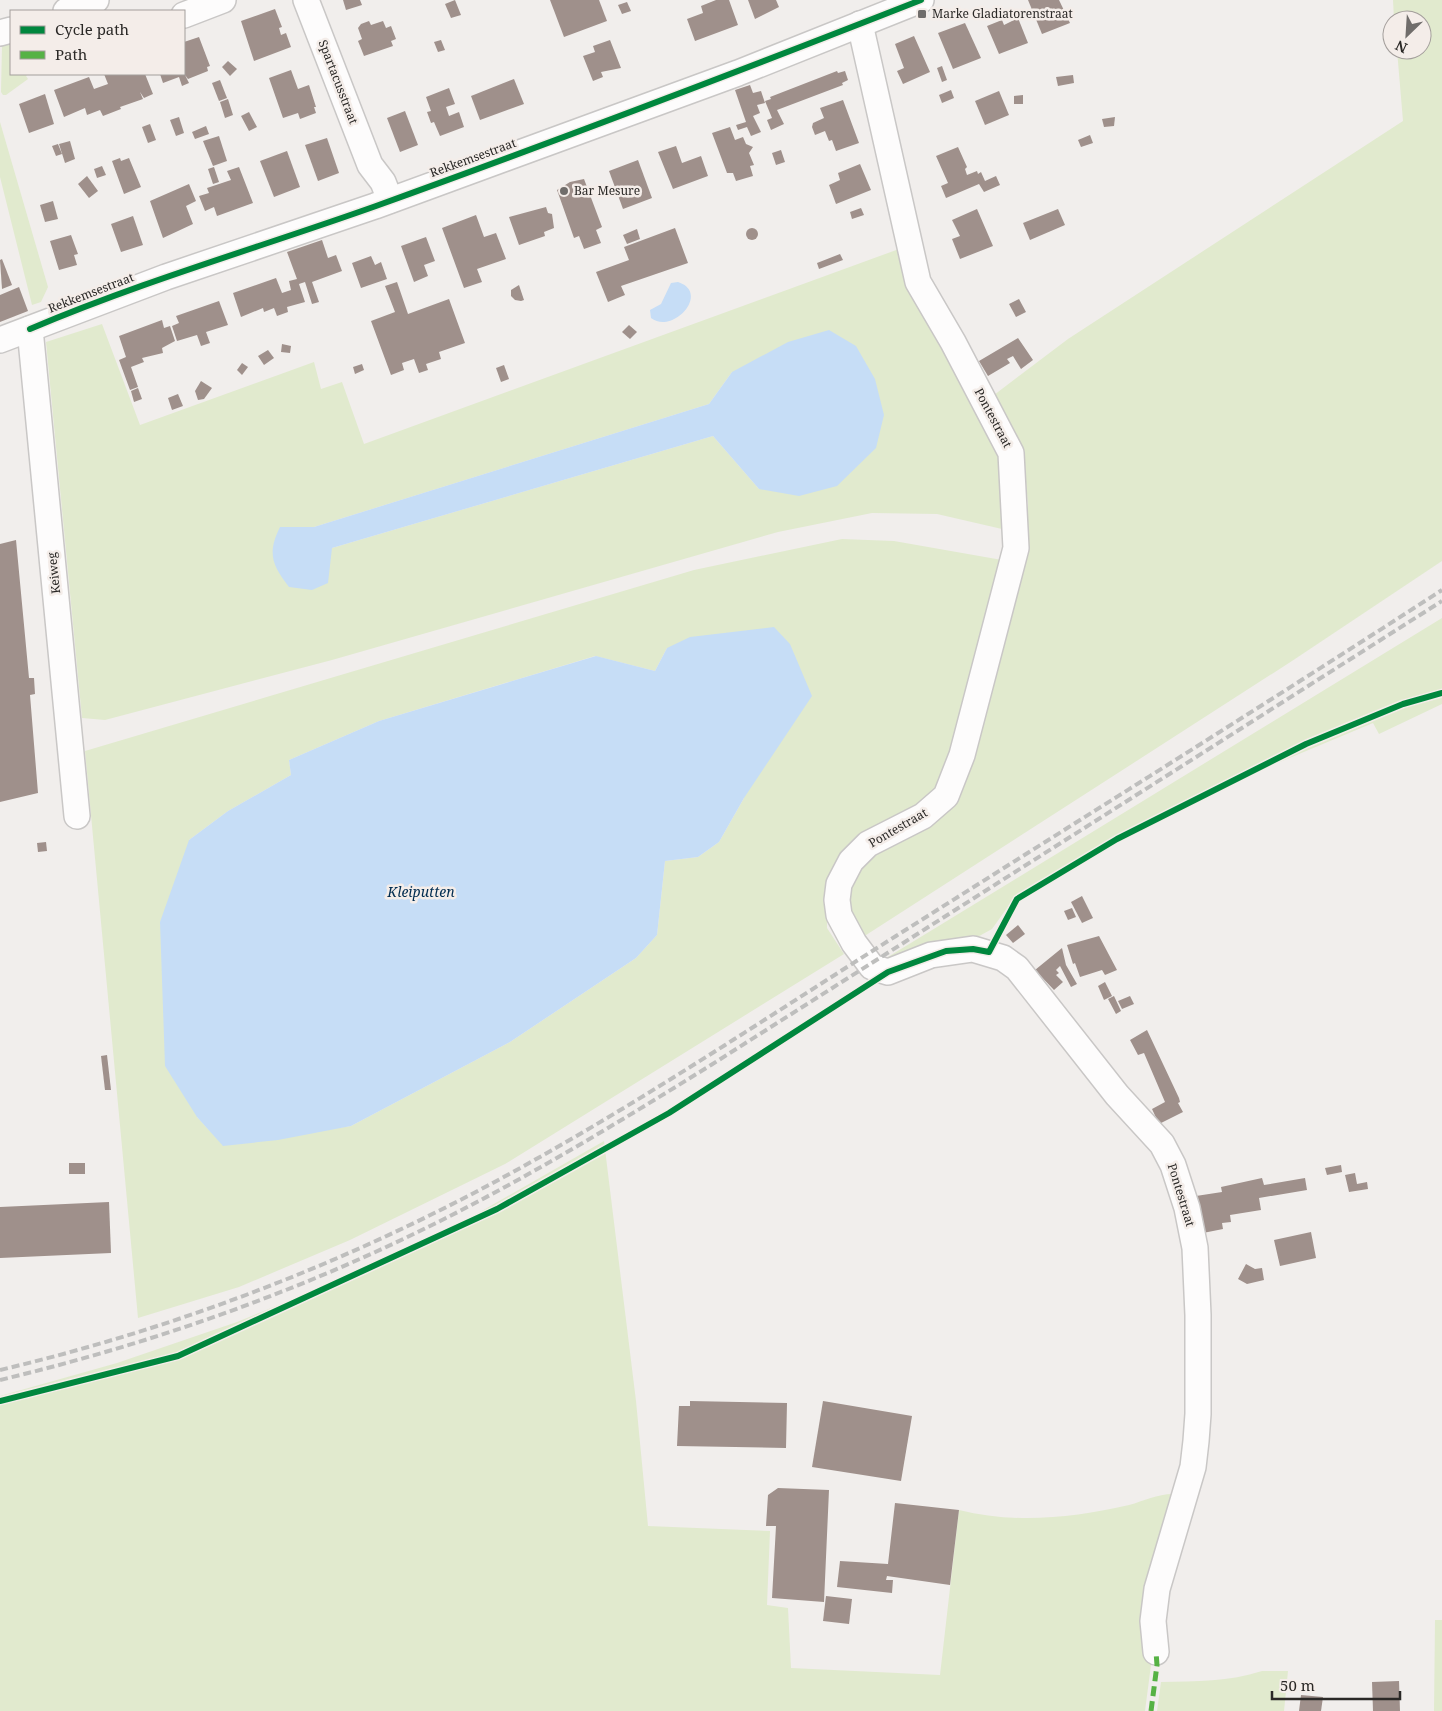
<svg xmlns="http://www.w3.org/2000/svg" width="1442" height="1711" font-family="'Noto Serif',serif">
	<rect width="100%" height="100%" fill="#f1eeec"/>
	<!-- green -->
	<g fill="#e1eace" fill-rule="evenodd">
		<path d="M1393,0H1442V561L1292,661L863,937L848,913L846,886C869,853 896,842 931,825L1023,554L1028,505L1024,458L994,395L1068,339L1403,121L1397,50H1422V20H1394Z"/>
		<polygon points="11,41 11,74 28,74 26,76 28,79 6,95 3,95 1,92 2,45"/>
		<polygon points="0,122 48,287 41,302 32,305 0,177"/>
		<path d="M899,249L915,296L931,331L996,438L1007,492L1002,529L937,514L872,513L778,532L332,660L105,720L82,718L46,342L102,324L140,425L314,362L321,389L342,382L364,444ZM732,372L759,489L713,436L332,548L280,527H314L709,404Z"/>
		<path d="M842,539L894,541L1002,560L941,793L827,898V928L844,954L505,1164L350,1240L239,1287L138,1318L85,751L694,570ZM667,648L744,798L719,842L698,857L665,861L657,935L636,958L510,1042L351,1126L223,1145L197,1117L189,840L228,811L291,775L289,760L379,721L595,656L655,671Z"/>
		<polygon points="1442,618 1442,704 1379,734 1373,723 1213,790 1146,822 1073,862 1012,901 992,929 972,940 883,960"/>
		<path d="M604,1141L636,1401L648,1526L770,1531L767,1605L788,1608L791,1668L940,1675L959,1510C1014,1524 1073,1518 1129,1505C1144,1501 1157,1494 1173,1494L1146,1622L1151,1665L1145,1711H0V1396L117,1363L237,1322L368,1268L426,1243Z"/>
		<polygon points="1435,1620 1442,1620 1442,1711 1434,1711"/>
		<path d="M1262,1671H1288L1284,1711H1157L1161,1682C1196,1681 1229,1682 1262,1671Z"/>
	</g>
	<!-- water -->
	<g fill="#c6ddf6">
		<path d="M678,282C711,293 673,335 651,318L650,310L661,304L671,283Z"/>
		<path d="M829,330L856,346L875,379L884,415L876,448L837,486L799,496L759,489L713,436L332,548L328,583L312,590L289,587C272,565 267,553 280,527H314L709,404L732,372L788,342Z"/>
		<polygon points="774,627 790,644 812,696 744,798 719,842 698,857 665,861 657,935 636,958 510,1042 351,1126 278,1140 223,1146 197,1117 165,1066 160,922 189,840 228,811 291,775 289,760 379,721 596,656 655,671 667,648 690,637"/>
	</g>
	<!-- building -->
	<g fill="#9f908b">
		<polygon points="343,0 360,0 362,5 346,10"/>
		<polygon points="455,0 461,15 451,18 445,4"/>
		<polygon points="550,0 599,0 607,21 564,37"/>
		<polygon points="716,0 729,0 738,25 695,41 687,19 703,13 701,6"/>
		<polygon points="748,0 776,0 779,7 755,19"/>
		<polygon points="1028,0 1059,0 1070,23 1042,34"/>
		<polygon points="627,2 631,11 622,14 618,5"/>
		<polygon points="275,9 282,27 279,28 281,35 286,33 291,47 254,61 241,21"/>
		<polygon points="1018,18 1028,43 999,54 987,26 1002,20 1004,25"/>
		<polygon points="369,21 371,25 383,21 386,28 391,26 396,39 391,41 393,46 364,56 358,41 362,39 358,28 361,24"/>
		<polygon points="965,23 981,58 953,69 938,33"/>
		<polygon points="914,36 930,72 903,84 897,71 904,68 895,44"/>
		<polygon points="199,37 210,66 207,67 208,71 188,79 185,75 189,83 182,86 179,77 163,83 160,74 184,74 184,42"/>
		<polygon points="441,40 445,50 438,52 434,42"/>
		<polygon points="610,40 621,68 601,72 603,77 593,81 583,56 595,52 593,46"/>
		<polygon points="228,61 237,69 230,76 222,67"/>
		<polygon points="942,66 947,80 942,82 937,68"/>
		<polygon points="291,70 298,89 309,85 316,107 314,107 316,113 300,119 298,113 283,118 269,78"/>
		<polygon points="837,71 838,73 845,71 848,80 842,83 843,85 777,110 784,124 771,130 767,120 772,118 765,101 771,99 770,97"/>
		<polygon points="104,74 145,74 153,94 144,98 140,92 143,99 120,107 121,109 103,116 100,110 87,115 85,108 64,117 54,90 89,77 94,89 108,84"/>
		<polygon points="1073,75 1074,83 1058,86 1056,77"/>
		<polygon points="514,79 524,104 480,120 471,96"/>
		<polygon points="220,80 227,98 219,101 212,83"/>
		<polygon points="750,85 753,93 761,91 765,103 757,105 760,113 753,116 761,132 751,136 747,127 738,130 736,125 746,122 735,90"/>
		<polygon points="449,88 455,104 446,107 449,116 459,112 464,127 440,136 434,122 431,123 427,112 431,111 426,97"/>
		<polygon points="951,90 954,98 942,103 939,95"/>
		<polygon points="999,91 1009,115 985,125 975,101"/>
		<polygon points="45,94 54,124 29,133 19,104"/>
		<polygon points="1023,95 1023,104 1014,104 1014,96"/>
		<polygon points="228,99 233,115 225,118 220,102"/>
		<polygon points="843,100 859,143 836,151 832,140 829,141 825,131 815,135 812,127 813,123 824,118 820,108"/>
		<polygon points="405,111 418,145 400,152 387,118"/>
		<polygon points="249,112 257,127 249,131 241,116"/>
		<polygon points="179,117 184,133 176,136 170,120"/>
		<polygon points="1115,117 1114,126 1104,127 1102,119"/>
		<polygon points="150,124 156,140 148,143 142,127"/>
		<polygon points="206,126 209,134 195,139 192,132"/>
		<polygon points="730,127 735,140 743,137 746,144 753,147 749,153 754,165 750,166 753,176 736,181 733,173 727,173 712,133"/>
		<polygon points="1090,135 1093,143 1081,147 1078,140"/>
		<polygon points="219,136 227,161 213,166 203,141"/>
		<polygon points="327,138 339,173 318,181 305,145"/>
		<polygon points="70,141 75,159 65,163 59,144"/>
		<polygon points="58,144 62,154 56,156 52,146"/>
		<polygon points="676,146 682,163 701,156 708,176 673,189 658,152"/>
		<polygon points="958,147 967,167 965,169 967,175 977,171 978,174 981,172 985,181 996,176 1000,185 984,192 979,184 946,198 941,186 948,183 936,156"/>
		<polygon points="781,150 785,162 776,165 772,153"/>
		<polygon points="287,151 300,187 274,197 260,161"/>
		<polygon points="120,158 121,161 129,158 141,187 124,194 112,161"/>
		<polygon points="638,160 652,198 623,209 609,171"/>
		<polygon points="860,164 871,190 836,204 829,185 840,180 838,173"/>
		<polygon points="102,166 106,175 97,178 94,169"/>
		<polygon points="214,167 219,182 213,184 208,169"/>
		<polygon points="239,167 253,203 217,216 214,207 205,211 199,196 209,193 207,188 231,180 227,171"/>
		<polygon points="87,176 98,191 89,198 78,184"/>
		<polygon points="584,179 602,227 596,230 601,243 584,249 579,236 574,238 557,190 570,182"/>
		<polygon points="189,184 196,201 186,206 193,224 163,238 150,201"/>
		<polygon points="53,201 58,219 45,222 40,205"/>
		<polygon points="546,207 548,213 552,214 554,228 544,232 545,236 519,245 509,217"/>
		<polygon points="861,208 864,215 852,219 850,212"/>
		<polygon points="977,209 993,246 960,259 952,239 960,236 952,220"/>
		<polygon points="1058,209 1065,225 1030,240 1023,223"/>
		<polygon points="476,215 484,237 496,233 506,259 477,269 482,282 464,288 442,228"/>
		<polygon points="133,216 143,245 121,252 111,224"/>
		<circle cx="752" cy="234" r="6"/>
		<polygon points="675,228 688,263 621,286 625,295 608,302 596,272 629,260 624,247"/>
		<polygon points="637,229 640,239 627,244 623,235"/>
		<polygon points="71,235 78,254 74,255 77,265 59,270 50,241"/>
		<polygon points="426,237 435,261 424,265 428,276 414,282 401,246"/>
		<polygon points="322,240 328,258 336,255 342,271 312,282 319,302 312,304 305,282 299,284 305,302 287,307 288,312 277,316 274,308 264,312 263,308 241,317 233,293 276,278 282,293 291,290 289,281 297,279 287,252"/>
		<polygon points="840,254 843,260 819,269 817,263"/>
		<polygon points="371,256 375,265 381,262 387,279 361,288 352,263"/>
		<polygon points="2,259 12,285 2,289 0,260"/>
		<polygon points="397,282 408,314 449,299 465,343 439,352 441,359 426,364 428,370 419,373 414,359 402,363 404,370 391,375 371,321 395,312 385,286"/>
		<polygon points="519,285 524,300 521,301 515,300 511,296 511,290"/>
		<polygon points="19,287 28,311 0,322 0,295"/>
		<polygon points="1019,299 1026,312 1016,317 1009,304"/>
		<polygon points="219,301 228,325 206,332 210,343 201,346 197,335 177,341 172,326 179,323 176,316"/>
		<polygon points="162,320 164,328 170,326 175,341 162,348 163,353 142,358 144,362 131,367 138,387 130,390 119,360 126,357 119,336"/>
		<polygon points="629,325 637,332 630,339 622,332"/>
		<polygon points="1018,338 1033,360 1021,369 1013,356 1007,359 1010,363 988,376 979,361"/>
		<polygon points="282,344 291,346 290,353 281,352"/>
		<polygon points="268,350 274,358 264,365 258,356"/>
		<polygon points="242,363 248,367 242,375 237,370"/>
		<polygon points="362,364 364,370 355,374 353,367"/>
		<polygon points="504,365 509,379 501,382 496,368"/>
		<polygon points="201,381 212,388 204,399 198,400 195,391"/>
		<polygon points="138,388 142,399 134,402 131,391"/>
		<polygon points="178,394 183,406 172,410 168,398"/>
		<polygon points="16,540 29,678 34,678 35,694 30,695 38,793 0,802 0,544"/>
		<polygon points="46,842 47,851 38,852 37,843"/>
		<polygon points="1082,896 1093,918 1082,923 1071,902"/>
		<polygon points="1072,908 1076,917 1068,920 1064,911"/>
		<polygon points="1018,925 1025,934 1013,943 1006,935"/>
		<polygon points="1099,936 1117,970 1105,975 1102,970 1080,977 1075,963 1073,964 1067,945"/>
		<polygon points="1062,948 1066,965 1077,984 1071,987 1060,966 1056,970 1059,973 1056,975 1063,982 1054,990 1035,970"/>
		<polygon points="1105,982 1112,996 1104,1000 1098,986"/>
		<polygon points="1114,996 1121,1011 1116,1014 1108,999"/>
		<polygon points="1130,996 1134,1004 1122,1009 1118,1001"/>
		<polygon points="1147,1030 1179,1098 1180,1102 1178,1103 1183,1112 1159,1124 1152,1109 1165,1102 1144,1053 1138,1055 1130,1040"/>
		<polygon points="107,1055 111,1090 105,1090 101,1056"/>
		<rect x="69" y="1163" width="16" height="11"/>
		<polygon points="1341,1165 1342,1172 1327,1175 1325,1168"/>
		<polygon points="1355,1173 1357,1184 1367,1182 1368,1189 1349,1192 1345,1175"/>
		<polygon points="1262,1178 1264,1185 1305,1178 1307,1190 1259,1198 1261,1210 1230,1215 1231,1222 1222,1223 1223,1229 1203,1233 1196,1196 1222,1192 1221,1187"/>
		<polygon points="109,1202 111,1253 0,1258 0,1207"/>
		<polygon points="1311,1232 1316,1258 1280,1266 1274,1240"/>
		<polygon points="1246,1264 1255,1269 1262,1268 1264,1280 1247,1284 1238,1279"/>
		<polygon points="690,1401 787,1403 786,1448 677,1446 679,1406 690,1406"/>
		<polygon points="823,1401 912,1416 901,1481 812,1467"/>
		<polygon points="778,1488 829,1490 824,1602 772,1598 776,1526 766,1526 768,1495"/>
		<polygon points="895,1503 959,1510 950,1585 887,1576 886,1580 893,1580 892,1593 837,1587 840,1561 888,1564"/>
		<polygon points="826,1596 852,1599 849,1624 823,1621"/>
		<polygon points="1399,1681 1400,1711 1373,1711 1372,1682"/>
		<polygon points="1301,1695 1323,1697 1321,1711 1299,1711"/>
	</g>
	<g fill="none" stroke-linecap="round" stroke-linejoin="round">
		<!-- minor casing -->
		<g stroke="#c9c7c6" stroke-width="28">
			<g id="minor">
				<polyline points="306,0 370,165 383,182 390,200"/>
				<polyline points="66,11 96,0"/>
				<polyline points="184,15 223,0"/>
				<polyline points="860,24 918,282 953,342 1011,453 1016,548 962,755 946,796 923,816 868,844 851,861 839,884 837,900 839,915 854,943 872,967 878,969 888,972 931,955 973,949 1003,958 1017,968 1117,1095 1162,1144 1173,1165 1187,1208 1195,1248 1198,1315 1198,1414 1196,1441 1193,1467 1157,1589 1153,1621 1156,1652"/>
				<polyline points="0,33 11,30"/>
				<polyline points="30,329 77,816"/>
				<polyline points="0,340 166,277 375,206 738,73 921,0"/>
			</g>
		</g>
		<!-- minor -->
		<use href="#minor" stroke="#fdfcfc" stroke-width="25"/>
		<!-- rail -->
		<g stroke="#bebebd" stroke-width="4" stroke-dasharray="8 4" stroke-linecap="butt">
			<path d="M0,1370C169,1330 333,1268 487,1186C628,1111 761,1021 896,936C1078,821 1261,707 1442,590"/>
			<path d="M0,1380C154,1343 304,1290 446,1218C537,1172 624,1119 711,1065L1442,601"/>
		</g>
		<!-- quiet -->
		<polyline stroke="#56b245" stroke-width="5" stroke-dasharray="10 5" stroke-linecap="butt" points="1151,1711 1157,1665 1156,1652"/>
		<!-- cycleway casing -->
		<g stroke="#f4ede9" stroke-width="9">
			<g id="cycleway">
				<path d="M30,329C143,281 261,247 376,206C559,140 740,71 921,0"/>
				<polyline points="0,1401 178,1356 497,1209 669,1113 888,972 946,951 973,949 989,952 1017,899 1117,839 1306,744 1403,704 1442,693"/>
			</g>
		</g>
		<!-- cycleway -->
		<use href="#cycleway" stroke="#00873e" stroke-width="6"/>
	</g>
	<!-- markers -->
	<g fill="#706d6b" stroke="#f4ede9" stroke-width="2">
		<rect x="917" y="9" width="10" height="10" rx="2.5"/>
		<circle cx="564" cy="191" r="5"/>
	</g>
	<g text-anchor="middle" stroke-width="5" stroke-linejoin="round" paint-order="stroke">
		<!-- poi labels -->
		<g font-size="12" fill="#2a2826" stroke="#f4ede9" text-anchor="start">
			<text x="932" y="18">Marke Gladiatorenstraat</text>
			<text x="574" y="195">Bar Mesure</text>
		</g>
		<!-- street labels -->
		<g font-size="12" fill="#2a2826" stroke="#f4ede9">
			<text transform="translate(338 82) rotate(69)" y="4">Spartacusstraat</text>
			<text transform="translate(473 158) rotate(-20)" y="4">Rekkemsestraat</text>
			<text transform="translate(91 293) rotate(-21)" y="4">Rekkemsestraat</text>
			<text transform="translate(993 418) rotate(62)" y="4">Pontestraat</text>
			<text transform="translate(54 573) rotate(-96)" y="4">Keiweg</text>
			<text transform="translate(898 828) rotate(-30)" y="4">Pontestraat</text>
			<text transform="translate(1181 1195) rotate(73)" y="4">Pontestraat</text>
		</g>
		<!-- water labels -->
		<g font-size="14" font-style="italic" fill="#002c50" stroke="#f4ede9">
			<text x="421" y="897">Kleiputten</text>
		</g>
	</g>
	<!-- legend -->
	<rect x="10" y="10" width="175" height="65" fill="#f4ede9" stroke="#a39e9b"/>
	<rect x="20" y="26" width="25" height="8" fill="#00873e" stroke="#a39e9b"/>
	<text x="55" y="35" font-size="15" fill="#2a2826">Cycle path</text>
	<rect x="20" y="51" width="25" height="8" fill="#56b245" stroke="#a39e9b"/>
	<text x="55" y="60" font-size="15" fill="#2a2826">Path</text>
	<!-- north arrow -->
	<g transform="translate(1407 35) rotate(205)"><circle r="24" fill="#f4ede9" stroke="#a39e9b"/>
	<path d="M0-4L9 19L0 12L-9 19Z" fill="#706d6b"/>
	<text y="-8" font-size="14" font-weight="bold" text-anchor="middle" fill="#2a2826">N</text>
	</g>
	<!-- scale -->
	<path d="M1272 1691v8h128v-8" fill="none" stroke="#2a2826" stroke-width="2.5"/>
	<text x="1280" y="1691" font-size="15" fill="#2a2826" stroke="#f4ede9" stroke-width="4" paint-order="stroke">50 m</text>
</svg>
